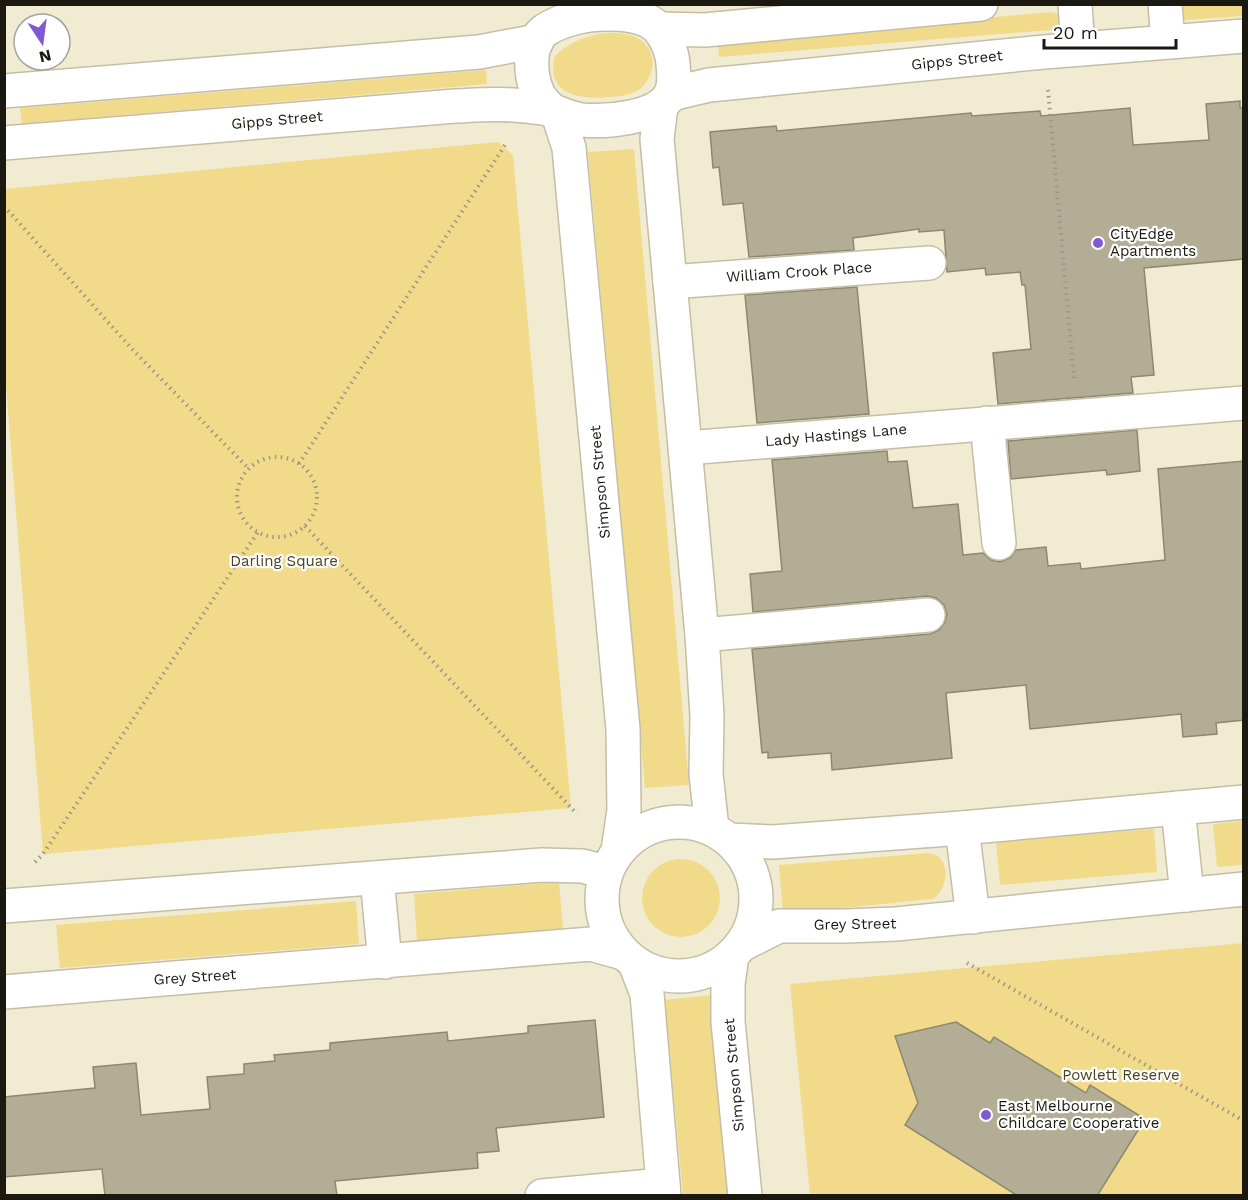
<svg xmlns="http://www.w3.org/2000/svg" width="1248" height="1200" font-family="'Work Sans',sans-serif">
	<rect width="100%" height="100%" fill="#f1ebd1"/>
	<!-- green -->
	<g fill="#f1db8a">
		<polygon points="1184,5 1243,5 1243,16 1186,20 1181,18 1179,11"/>
		<polygon points="1052,12 1058,14 1062,24 1059,28 1050,30 719,57 718,42"/>
		<path d="M605,33C622,33 641,33 650,51C656,64 651,80 640,89C632,95 618,97 608,97C579,100 545,94 555,56C570,42 585,36 605,33Z"/>
		<polygon points="486,70 487,84 22,124 20,108"/>
		<polygon points="498,142 513,155 571,808 43,854 5,372 5,189"/>
		<polygon points="634,149 689,785 645,788 588,152"/>
		<polygon points="1243,821 1243,865 1217,867 1213,824"/>
		<polygon points="1154,829 1157,872 1000,885 996,842"/>
		<path d="M929,853C952,856 949,888 933,899L783,914L779,865Z"/>
		<circle cx="681" cy="898" r="39"/>
		<polygon points="559,882 563,929 417,941 414,894"/>
		<polygon points="356,901 359,944 60,968 56,925"/>
		<polygon points="1243,943 1243,1195 810,1195 790,984"/>
		<polygon points="713,995 732,1195 683,1195 665,1000"/>
	</g>
	<!-- building -->
	<g fill="#b3ad95" stroke="#8e8870" stroke-width="1.5">
		<polygon points="1240,101 1240,108 1244,108 1244,259 1144,268 1154,375 1131,377 1133,393 998,404 993,353 1031,349 1025,285 1022,285 1020,272 986,275 985,268 947,272 944,230 919,232 919,229 853,238 854,250 749,257 743,203 723,205 719,167 713,168 710,132 776,126 777,131 971,113 972,116 1040,111 1041,116 1130,108 1133,145 1209,140 1206,104"/>
		<polygon points="857,287 869,414 757,423 745,295"/>
		<polygon points="1137,430 1140,471 1107,475 1106,470 1011,479 1008,441"/>
		<polygon points="887,451 888,462 907,461 913,508 958,504 963,555 983,553 991,560 1000,562 1010,558 1016,550 1046,547 1048,566 1080,563 1081,569 1165,560 1158,469 1244,461 1244,720 1216,723 1217,734 1183,737 1181,714 1030,729 1026,685 946,693 952,758 832,770 831,753 768,758 768,752 762,753 752,649 930,634 939,630 945,622 947,614 944,605 936,598 927,596 753,612 750,574 782,571 772,460"/>
		<polygon points="595,1020 604,1117 496,1128 499,1151 477,1153 478,1168 335,1181 337,1196 105,1196 102,1169 4,1177 4,1097 95,1088 93,1067 136,1063 141,1115 210,1109 207,1077 244,1074 244,1064 275,1061 274,1055 330,1050 330,1043 447,1032 448,1041 528,1033 528,1026"/>
		<polygon points="956,1022 990,1043 994,1037 1086,1093 1090,1085 1145,1119 1097,1196 1018,1196 905,1125 918,1103 895,1036"/>
	</g>
	<g fill="none" stroke-linecap="round" stroke-linejoin="round">
		<!-- minor casing -->
		<g stroke="#c5bea6" stroke-width="36">
			<g id="minor">
				<polyline points="1075,4 1078,49"/>
				<polyline points="1165,4 1168,42"/>
				<polyline points="659,29 705,30 981,4"/>
				<polyline points="4,91 479,52 537,41"/>
				<polyline points="671,94 709,85 1044,52 1244,36"/>
				<polyline points="661,106 657,139 702,635 707,716 706,774 712,829"/>
				<polyline points="558,114 569,148 623,729 624,810 618,851"/>
				<path d="M4,143L455,106C478,105 501,103 524,106C532,107 543,107 551,110C561,114 570,118 581,120C606,122 656,119 670,95C675,86 674,74 673,64C672,49 663,29 650,22C638,15 623,14 610,14C590,13 561,19 544,31C528,44 530,74 537,91C539,98 546,104 550,109"/>
				<polyline points="670,282 929,263"/>
				<polyline points="987,423 999,543"/>
				<polyline points="686,448 1244,403"/>
				<polyline points="702,635 928,615"/>
				<polyline points="1178,808 1187,895"/>
				<circle cx="679" cy="899" r="77"/>
				<polyline points="962,828 973,917"/>
				<polyline points="729,840 773,842 962,828 1244,802"/>
				<polyline points="377,878 385,962"/>
				<polyline points="4,906 542,865 582,866 606,872"/>
				<polyline points="741,945 779,926 846,926 896,924 1244,889"/>
				<polyline points="732,955 728,984 728,1022 745,1196"/>
				<polyline points="635,963 647,994 664,1196"/>
				<polyline points="4,992 591,944 623,953"/>
				<polyline points="542,1196 663,1185"/>
			</g>
		</g>
		<!-- path -->
		<g stroke="#9c9784" stroke-width="4" stroke-dasharray="1.5 4.5" stroke-linecap="butt">
			<polyline points="1048,90 1074,378"/>
			<polyline points="4,206 133,350 249,469"/>
			<circle cx="277" cy="497" r="40"/>
			<polyline points="299,464 505,145"/>
			<polyline points="305,526 577,814"/>
			<polyline points="35,862 43,854 258,532"/>
			<polyline points="967,963 1244,1121"/>
		</g>
		<!-- minor -->
		<use href="#minor" stroke="#fff" stroke-width="33"/>
	</g>
	<!-- markers -->
	<g fill="#8059d3" stroke="#fff" stroke-width="2">
		<circle cx="1098" cy="243" r="6"/>
		<circle cx="986" cy="1115" r="6"/>
	</g>
	<g text-anchor="middle" stroke-width="4.5" stroke-linejoin="round" paint-order="stroke">
		<!-- street labels -->
		<g font-size="15" fill="#1b180f" stroke="#fff">
			<text transform="translate(957 60) rotate(-6)" y="5">Gipps Street</text>
			<text transform="translate(277 120) rotate(-5)" y="5">Gipps Street</text>
			<text transform="translate(799 272) rotate(-4)" y="5">William Crook Place</text>
			<text transform="translate(836 435) rotate(-5)" y="5">Lady Hastings Lane</text>
			<text transform="translate(600 482) rotate(-95)" y="5">Simpson Street</text>
			<text transform="translate(855 924) rotate(-1)" y="5">Grey Street</text>
			<text transform="translate(195 977) rotate(-4)" y="5">Grey Street</text>
			<text transform="translate(734 1075) rotate(-95)" y="5">Simpson Street</text>
		</g>
		<!-- poi labels -->
		<g font-size="15" fill="#1b180f" stroke="#fff" text-anchor="start">
			<text x="1110" y="239">CityEdge<tspan x="1110" dy="17">Apartments</tspan></text>
			<text x="998" y="1111">East Melbourne<tspan x="998" dy="17">Childcare Cooperative</tspan></text>
		</g>
		<!-- park labels -->
		<g font-size="15" fill="#4b421e" stroke="#fff">
			<text x="284" y="566">Darling Square</text>
			<text x="1121" y="1080">Powlett Reserve</text>
		</g>
	</g>
	<!-- border -->
	<rect width="1248" height="1200" fill="none" stroke="#1b180f" stroke-width="12"/>
	<!-- north arrow -->
	<g transform="translate(42 42) rotate(167)"><circle r="28" fill="#ffffff" stroke="#a4a39f" stroke-width="1.5"/>
	<path d="M0-4.5L10 22L0 15L-10 22Z" fill="#8059d3"/>
	<text y="-9" font-size="16" font-weight="bold" text-anchor="middle" fill="#1b180f">N</text>
	</g>
	<!-- scale -->
	<path d="M1044 39v9h132v-9" fill="none" stroke="#1b180f" stroke-width="3"/>
	<text x="1053" y="39" font-size="18" fill="#1b180f" stroke="#ffffff" stroke-width="4.5" paint-order="stroke">20 m</text>
</svg>
